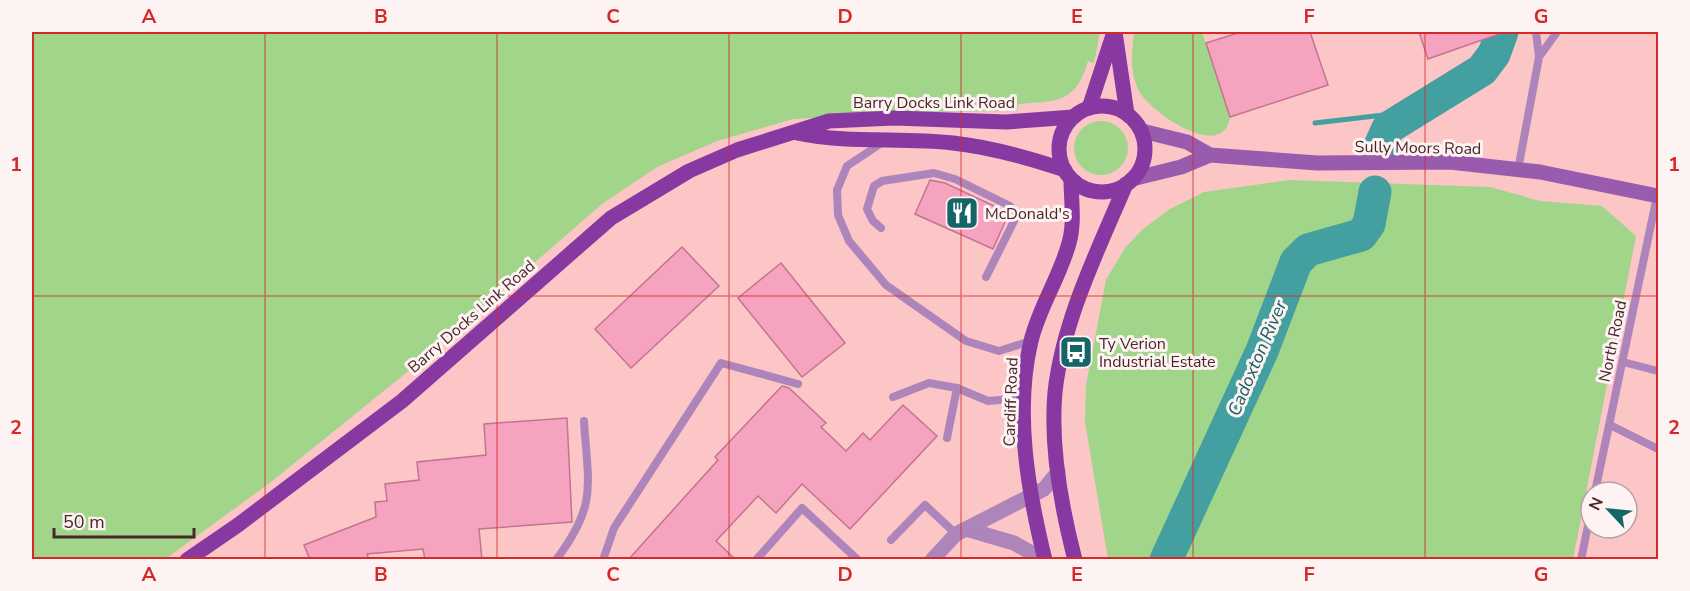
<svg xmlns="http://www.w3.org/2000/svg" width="1690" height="591" font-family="'Nunito Sans',sans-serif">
	<rect width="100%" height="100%" fill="#fcc5c6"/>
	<!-- green -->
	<g fill="#a0d58a">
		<path d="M32,32H1100L1094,63L1088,61C1076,103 1058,101 1018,104L1017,111L912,112L793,119L717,141L657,167L602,204L427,356L271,482L164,560L32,559Z"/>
		<path d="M1134,32H1202L1230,117C1224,164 1145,110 1137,87C1130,68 1132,51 1134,32Z"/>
		<circle cx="1101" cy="148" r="27"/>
		<polygon points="1289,180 1490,187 1540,201 1602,206 1636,236 1573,559 1108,559 1085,422 1086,385 1106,280 1125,248 1143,229 1170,209 1204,192"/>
	</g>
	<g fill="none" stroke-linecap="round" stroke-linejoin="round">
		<!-- stream -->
		<polyline stroke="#449fa0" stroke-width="5" points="1315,123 1418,111"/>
		<!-- river -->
		<g stroke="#449fa0" stroke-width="33">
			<polyline points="1380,146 1388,128 1482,70 1494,54 1502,32"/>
			<polyline points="1166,560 1262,351 1296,262 1308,250 1361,235 1369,224 1375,192"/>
		</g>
	</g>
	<!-- building -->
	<g fill="#f6a3c0" stroke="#c37491" stroke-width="1.5">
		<polygon points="1241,32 1310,32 1328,85 1230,117 1206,43"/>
		<polygon points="1419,32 1499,32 1499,34 1428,59"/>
		<polygon points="930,180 945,183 1005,211 1008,215 993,249 915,214"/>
		<polygon points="682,247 719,286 631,368 595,329"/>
		<polygon points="781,263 845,343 802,377 738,298"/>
		<polygon points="782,386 789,388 826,423 821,427 846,451 863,433 870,440 903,405 937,436 850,529 802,484 776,513 758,496 716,541 736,560 628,560 718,460 715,457"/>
		<polygon points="567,418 572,522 479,529 482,560 425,560 423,549 367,554 369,560 310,560 304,545 376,517 375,502 387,501 385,484 419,480 417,462 486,455 484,424"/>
	</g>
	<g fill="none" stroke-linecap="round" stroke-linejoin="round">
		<!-- lane -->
		<g stroke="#ad85bb" stroke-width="8">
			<polyline points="1539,57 1557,32"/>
			<polyline points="883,142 847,166 837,190 838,215 849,241 886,285 966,341 999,351 1031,341"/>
			<polyline points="1518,170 1539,57 1536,32"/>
			<polyline points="881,228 873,221 867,209 874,186 882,181 934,173 955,179 1010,206 1016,217 986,277"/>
			<polyline points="1623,362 1658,371"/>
			<polyline points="893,397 929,383 957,388 988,401 1025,398"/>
			<polyline points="1610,425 1658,449"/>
			<polyline points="947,438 957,388"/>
			<polyline points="1595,492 1657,196"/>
			<polyline points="891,540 925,505 956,534"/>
			<path d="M556,560C598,504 588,486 584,421"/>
			<polyline points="603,560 614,528 721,363 798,384"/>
			<polyline points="756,560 802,508 858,560"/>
			<polyline points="1581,560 1591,511"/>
		</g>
		<!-- street -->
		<g stroke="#ad85bb" stroke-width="15">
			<polyline points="966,529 1014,543 1044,560"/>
			<polyline points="932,560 956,534 1044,489 1058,472"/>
		</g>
		<!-- secondary -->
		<g stroke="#985bad" stroke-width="15">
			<polyline points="1142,131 1187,142 1210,155 1317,163 1450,162 1540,172 1658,196"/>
			<polyline points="1132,179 1181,167 1210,155"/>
		</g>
		<!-- primary -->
		<g stroke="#8839a1" stroke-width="15">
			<polyline points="1115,32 1127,114"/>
			<circle cx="1102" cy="149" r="43"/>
			<polyline points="1089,108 1114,32"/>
			<path d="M797,133C849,144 900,137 953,143C991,147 1029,158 1065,170"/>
			<polyline points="187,560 238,525 402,401 611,218 689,171 737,150 829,121 894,118 1006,122 1073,117"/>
			<path d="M1045,560C1028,491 1014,412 1031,341C1039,307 1060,277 1069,243C1075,223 1071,200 1071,179"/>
			<path d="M1075,560C1061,506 1050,447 1055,392C1063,320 1098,250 1126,184"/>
		</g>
	</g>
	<!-- grid -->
	<path fill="none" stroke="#d62828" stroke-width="1.5" stroke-opacity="0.55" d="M265,32V560M497,32V560M729,32V560M961,32V560M1193,32V560M1425,32V560M32,296H1658"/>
	<!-- icons -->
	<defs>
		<g id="restaurant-square" transform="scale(1.725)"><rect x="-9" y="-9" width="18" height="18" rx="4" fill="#166567" stroke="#fdf3f3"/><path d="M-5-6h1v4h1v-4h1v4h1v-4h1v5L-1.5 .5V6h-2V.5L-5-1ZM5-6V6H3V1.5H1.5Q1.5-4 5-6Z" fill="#fff"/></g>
		<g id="bus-square" transform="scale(1.725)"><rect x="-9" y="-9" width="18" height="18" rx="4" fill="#166567" stroke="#fdf3f3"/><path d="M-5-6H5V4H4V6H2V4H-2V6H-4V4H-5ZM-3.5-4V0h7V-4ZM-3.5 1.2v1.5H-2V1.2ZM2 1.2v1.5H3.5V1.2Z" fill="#fff"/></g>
	</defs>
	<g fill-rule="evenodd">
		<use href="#restaurant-square" x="962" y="213"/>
		<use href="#bus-square" x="1076" y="352"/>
	</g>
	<g text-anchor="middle" stroke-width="6" stroke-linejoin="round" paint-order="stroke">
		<!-- street labels -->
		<g font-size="16" fill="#492628" stroke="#fdf3f3">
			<text x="934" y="108">Barry Docks Link Road</text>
			<text transform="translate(1418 147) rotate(1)" y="6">Sully Moors Road</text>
			<text transform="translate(471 316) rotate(-41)" y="6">Barry Docks Link Road</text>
			<text transform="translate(1612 341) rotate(-78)" y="6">North Road</text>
			<text transform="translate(1010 402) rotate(-88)" y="6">Cardiff Road</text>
		</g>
		<!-- poi labels -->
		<g font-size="16" fill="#492628" stroke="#fdf3f3" text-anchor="start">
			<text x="985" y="219">McDonald's</text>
			<text x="1099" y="349">Ty Verion<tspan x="1099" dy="18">Industrial Estate</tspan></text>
		</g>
		<!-- water labels -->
		<g font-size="18" font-style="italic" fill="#166062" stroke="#fdf3f3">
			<text transform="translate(1257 358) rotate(-67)" y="6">Cadoxton River</text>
		</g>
	</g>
	<!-- border -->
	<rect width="1690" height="591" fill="none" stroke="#fdf3f3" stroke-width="66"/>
	<!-- north arrow -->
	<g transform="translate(1609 510) rotate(296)"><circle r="28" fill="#fdf3f3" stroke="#b5a1a2" stroke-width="1.5"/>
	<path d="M0-4.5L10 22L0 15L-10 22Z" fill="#166567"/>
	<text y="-9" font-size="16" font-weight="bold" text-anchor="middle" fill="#492628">N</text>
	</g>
	<!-- scale -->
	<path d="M54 528v9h140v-9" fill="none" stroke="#492628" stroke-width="3"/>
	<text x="63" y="528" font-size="18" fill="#492628" stroke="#fdf3f3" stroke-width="4.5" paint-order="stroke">50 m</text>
	<rect x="33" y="33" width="1624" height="525" fill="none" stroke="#d62828" stroke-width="2"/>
	<g font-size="20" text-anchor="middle" font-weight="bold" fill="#d62828">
		<text x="149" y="23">A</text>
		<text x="381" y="23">B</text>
		<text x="613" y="23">C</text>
		<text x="845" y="23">D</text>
		<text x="1077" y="23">E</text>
		<text x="1309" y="23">F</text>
		<text x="1541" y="23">G</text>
		<text x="16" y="171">1</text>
		<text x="1674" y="171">1</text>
		<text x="16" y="434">2</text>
		<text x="1674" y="434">2</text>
		<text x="149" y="581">A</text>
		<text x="381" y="581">B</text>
		<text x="613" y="581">C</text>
		<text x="845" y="581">D</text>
		<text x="1077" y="581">E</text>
		<text x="1309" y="581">F</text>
		<text x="1541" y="581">G</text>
	</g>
</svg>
